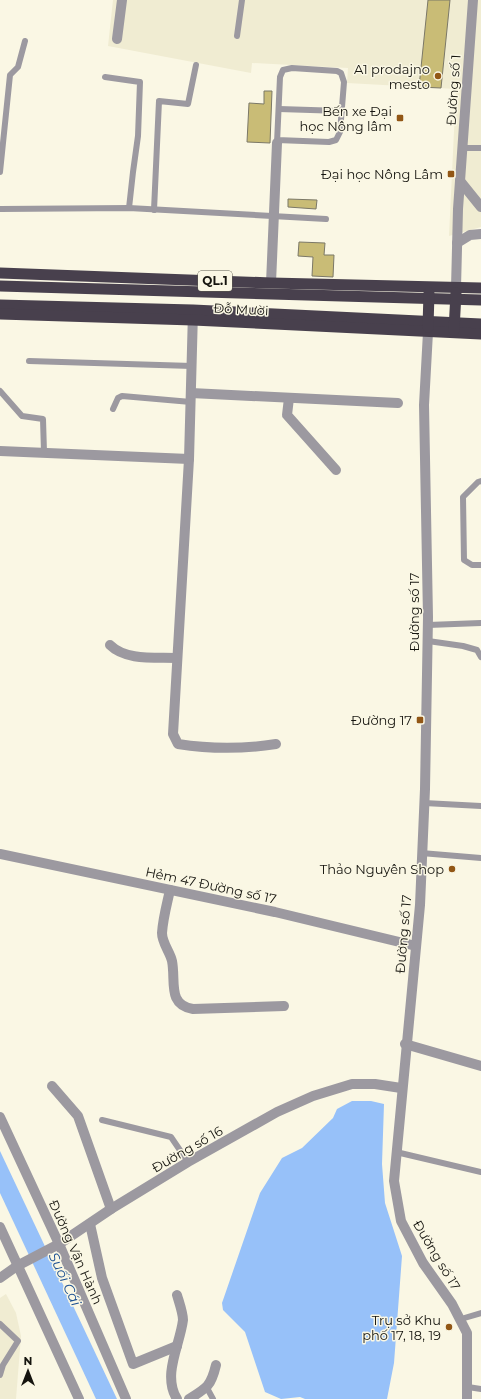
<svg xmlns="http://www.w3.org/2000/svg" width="481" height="1399" font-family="Montserrat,sans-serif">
	<rect width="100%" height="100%" fill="#faf7e4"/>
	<!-- built -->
	<g fill="#f0ecd2">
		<polygon points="113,0 481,0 481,227 449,236 456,89 347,83 348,68 252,63 251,73 108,46"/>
		<polygon points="6,1294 16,1313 21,1336 16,1399 0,1399 0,1298"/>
	</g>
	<!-- water -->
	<g fill="#97c1f9">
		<polygon points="352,1101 371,1101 384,1104 382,1164 385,1203 402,1256 394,1363 387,1399 305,1399 300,1397 281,1399 265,1392 245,1332 223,1310 222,1303 260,1193 282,1158 302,1148 333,1118 337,1109"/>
		<polygon points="0,1151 117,1399 96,1399 0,1193"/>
	</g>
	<!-- building -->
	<g fill="#c9bc76" stroke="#7b7867">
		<polygon points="428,0 450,0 441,88 419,87"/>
		<polygon points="264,91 272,91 270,143 247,142 249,103 264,104"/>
		<polygon points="288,199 317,200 316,209 288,207"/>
		<polygon points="299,242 325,243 324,255 334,255 333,277 312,276 313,257 298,256"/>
	</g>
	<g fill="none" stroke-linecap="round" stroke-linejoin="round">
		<!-- service -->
		<g stroke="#9c99a0" stroke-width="6">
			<polyline points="237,36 242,0"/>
			<polyline points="105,77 140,82 138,136 133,172 129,208"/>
			<polyline points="279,109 342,111"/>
			<polyline points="277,143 280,77 283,70 292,68 337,71 341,73 344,82 340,132 336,140 329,142 277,140"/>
			<polyline points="462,148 481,148"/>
			<polyline points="0,172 10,75 18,67 25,41"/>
			<polyline points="0,209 129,208 326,219"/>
			<polyline points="154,210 159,101 188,104 196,65"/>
			<polyline points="29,361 192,366"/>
			<polyline points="0,391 22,416 43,419 44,452"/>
			<polyline points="113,409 118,398 122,396 191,402"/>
			<polyline points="481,481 478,482 463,497 464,560 472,565 481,565"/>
			<polyline points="428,625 481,623"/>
			<polyline points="428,641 463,646 477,650 481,657"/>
			<polyline points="424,803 481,806"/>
			<polyline points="421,853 481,858"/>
			<polyline points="102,1120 171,1137 188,1162"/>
			<polyline points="396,1152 481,1172"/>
			<polyline points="461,1319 481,1313"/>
			<polyline points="0,1324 18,1341 3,1365 0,1375"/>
			<polyline points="468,1387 481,1389"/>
			<polyline points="207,1388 213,1399"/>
		</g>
		<!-- minor -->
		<g stroke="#9c99a0" stroke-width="10">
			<polyline points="117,39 122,0"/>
			<polyline points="271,283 277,143"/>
			<path d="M193,312L189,459L173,734L178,744C210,749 244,749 276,744"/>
			<polyline points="191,393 398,403"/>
			<polyline points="289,398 287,415 336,470"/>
			<polyline points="0,451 189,459"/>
			<path d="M110,645C126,661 156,657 177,658"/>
			<polyline points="0,854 275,912 416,946"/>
			<path d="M170,890C167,904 163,918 162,933C162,943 170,952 172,961C176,981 167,1005 193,1009L284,1006"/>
			<polyline points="405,1044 481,1066"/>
			<polyline points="52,1086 78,1116 111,1209"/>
			<polyline points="0,1117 59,1244 126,1399"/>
			<polyline points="90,1224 102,1278 133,1364 177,1346"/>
			<polyline points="0,1227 79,1399"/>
			<path d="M177,1399C162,1375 180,1345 183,1320C183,1313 179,1302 177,1295"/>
			<path d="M189,1399C207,1388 211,1386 216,1365"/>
		</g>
		<!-- tertiary -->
		<g stroke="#9c99a0" stroke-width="10">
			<polyline points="460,181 481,207"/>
			<polyline points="457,243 470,235 481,234"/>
			<polyline points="456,288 458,209 473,0"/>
			<polyline points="428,332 424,405 428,617 425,789 420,905 394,1181 401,1221 423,1263 452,1304 467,1333 467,1399"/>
			<polyline points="0,1278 17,1266 59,1244 111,1209 188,1162 277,1112 313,1096 352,1084 375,1084 401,1088"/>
		</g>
		<!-- trunk -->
		<g stroke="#48404d" stroke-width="11">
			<polyline points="0,273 271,283 481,288"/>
			<polyline points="0,286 481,300"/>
			<polyline points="0,305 193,310 481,324"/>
			<polyline points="0,314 193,320 481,334"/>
			<polyline points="428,327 429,293"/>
			<polyline points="454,330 456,293"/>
		</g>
	</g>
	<!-- markers -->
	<g fill="#925715" stroke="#faf7e4" stroke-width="1.5">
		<circle cx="438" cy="76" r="4"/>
		<rect x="396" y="114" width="8" height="8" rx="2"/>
		<rect x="447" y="170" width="8" height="8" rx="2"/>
		<rect x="416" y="716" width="8" height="8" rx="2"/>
		<circle cx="452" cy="869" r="4"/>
		<circle cx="449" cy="1327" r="4"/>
	</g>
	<g text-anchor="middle" stroke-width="3" stroke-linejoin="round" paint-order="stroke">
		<!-- shield labels -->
		<rect fill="#faf7e4" stroke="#5a584e" stroke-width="1" x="198" y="271" width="34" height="20" rx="3"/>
		<g font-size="12" font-weight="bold" fill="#15140e">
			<text x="215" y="285">QL.1</text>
		</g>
		<!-- poi labels -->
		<g font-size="13" fill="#15140e" stroke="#faf7e4" text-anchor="end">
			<text x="430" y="74">A1 prodajno<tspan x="430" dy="15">mesto</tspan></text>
			<text x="392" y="116">Bến xe Đại<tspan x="392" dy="15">học Nông lâm</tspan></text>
			<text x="443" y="179">Đại học Nông Lâm</text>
			<text x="412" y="725">Đường 17</text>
			<text x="444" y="874">Thảo Nguyên Shop</text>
			<text x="441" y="1325">Trụ sở Khu<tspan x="441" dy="15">phố 17, 18, 19</tspan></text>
		</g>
		<!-- street labels -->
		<g font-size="13" fill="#15140e" stroke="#faf7e4">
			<text transform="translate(453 90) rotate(-86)" y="5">Đường số 1</text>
			<text transform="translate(241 309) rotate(3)" y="5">Đỗ Mười</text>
			<text transform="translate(414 612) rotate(-90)" y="5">Đường số 17</text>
			<text transform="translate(211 885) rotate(12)" y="5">Hẻm 47 Đường số 17</text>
			<text transform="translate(403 934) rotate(-85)" y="5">Đường số 17</text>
			<text transform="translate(187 1149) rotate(-30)" y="5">Đường số 16</text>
			<text transform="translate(76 1252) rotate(66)" y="5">Đường Vận Hành</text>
			<text transform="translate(437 1255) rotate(59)" y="5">Đường số 17</text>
		</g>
		<!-- water labels -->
		<g font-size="14" font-style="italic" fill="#1c5092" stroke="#faf7e4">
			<text transform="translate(65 1279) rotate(65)" y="5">Suối Cái</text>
		</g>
	</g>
	<!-- north arrow -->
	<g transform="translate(28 1371)" stroke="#faf7e4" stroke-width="3" paint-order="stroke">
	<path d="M0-3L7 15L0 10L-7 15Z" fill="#15140e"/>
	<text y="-6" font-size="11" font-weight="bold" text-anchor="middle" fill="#15140e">N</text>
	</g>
</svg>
